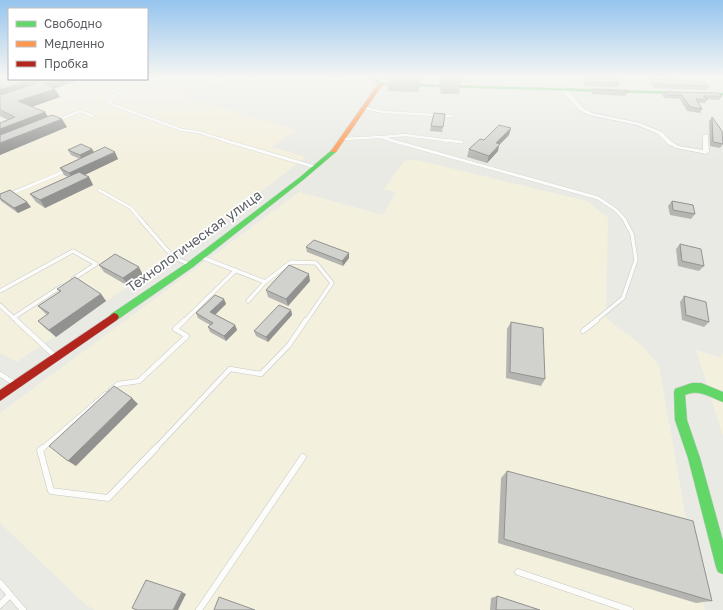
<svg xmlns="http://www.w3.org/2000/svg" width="723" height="610" font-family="'Golos Text',sans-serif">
	<rect width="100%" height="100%" fill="#eaeae5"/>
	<!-- commercial -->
	<g fill="#f4f0de">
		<polygon points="0,77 9,79 147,79 147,77 154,77 195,91 187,97 297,130 272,147 306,157 204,235 17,362 0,353"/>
		<polygon points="417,160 587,201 608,218 606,318 641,345 659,365 687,525 705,610 95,610 86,605 0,523 0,413 299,192 383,215 396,192 384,189 404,161"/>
		<polygon points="696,350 721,358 723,352 723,436"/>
	</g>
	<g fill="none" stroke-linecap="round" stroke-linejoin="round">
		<!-- lane-far4 casing -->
		<g stroke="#c7c7c6" stroke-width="3">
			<g id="lane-far4">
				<polyline points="433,77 436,86"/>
				<polyline points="210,85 224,77"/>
				<polyline points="111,90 119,93 108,103 182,130 198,132 227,141"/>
				<polyline points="366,108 383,112 452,116"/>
				<polyline points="56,121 80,111 93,116"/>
				<polyline points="383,137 405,135 451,141"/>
				<polyline points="342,139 381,137 394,141"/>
			</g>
		</g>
		<!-- lane-far3 casing -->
		<g stroke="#c7c7c6" stroke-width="3.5">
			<g id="lane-far3">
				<polyline points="223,140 315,167"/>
				<polyline points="390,140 598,198 616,210 625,220"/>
				<polyline points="443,140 462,142"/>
				<polyline points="99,190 131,208 141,220"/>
				<polyline points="0,198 68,170"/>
			</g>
		</g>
		<!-- lane-far2 casing -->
		<g stroke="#c7c7c6" stroke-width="4.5">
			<g id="lane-far2">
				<polyline points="140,219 173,257 189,264"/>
				<polyline points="201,257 265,282 291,262 316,263 332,283 306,321"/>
				<polyline points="0,291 73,251 96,264 73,279"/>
				<polyline points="248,301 265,282"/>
				<polyline points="0,305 17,321"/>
				<polyline points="13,318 62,286"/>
				<polyline points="184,321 236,270"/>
				<polyline points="595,321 623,298 636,260 632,234 624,219"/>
			</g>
		</g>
		<!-- lane-far1 casing -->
		<g stroke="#c7c7c6" stroke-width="5.5">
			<g id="lane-far1">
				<polyline points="16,320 56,357"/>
				<polyline points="583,331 597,320"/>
				<polyline points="0,374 14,383"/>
				<polyline points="111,390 118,384 139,381 187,336 175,329 185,320"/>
				<polyline points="42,449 106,394"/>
				<polyline points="155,449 230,369 261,374 289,345 306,320"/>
			</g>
		</g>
		<!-- lane casing -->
		<g stroke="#c7c7c6" stroke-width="7">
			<g id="lane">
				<polyline points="43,448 40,450 51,491 108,498 156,448"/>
				<polyline points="518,572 630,610"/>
				<polyline points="0,583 23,610"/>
				<polyline points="0,605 10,595"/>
				<polyline points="199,610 303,457"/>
			</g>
		</g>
		<!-- street casing -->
		<g stroke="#c7c7c6" stroke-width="1">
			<polygon id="street" points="561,88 565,88 583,108 592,113 640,123 662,132 672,142 679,146 703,150 703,135 708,134 709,152 706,154 676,148 668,144 658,134 637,125 589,115 579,110 561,90"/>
		</g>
		<!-- fast casing -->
		<g stroke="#c7c8c7" stroke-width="1">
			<g id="fast">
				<polygon points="368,77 374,77 382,83 679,92 681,93 679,94 381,85"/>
				<rect x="701" y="93" width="22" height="2"/>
				<polygon points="332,150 337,151 303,180 193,267 117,320 111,320 109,317 111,314 187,263 299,178"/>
				<path d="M692,383H701L723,392V402C709,397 700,389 685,395L687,420L700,458L723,541V574L718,572L716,567L688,458L675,420L674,392L675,389Z"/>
			</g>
		</g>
		<!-- slow casing -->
		<g stroke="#c7c8c7" stroke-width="1">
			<polygon id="slow" points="379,83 383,84 336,152 332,152 331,151"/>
		</g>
		<!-- jam casing -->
		<g stroke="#c7c8c7" stroke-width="1">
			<polygon id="jam" points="114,313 117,314 119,317 117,320 0,401 0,390"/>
		</g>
		<!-- lane-far4 -->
		<use href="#lane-far4" stroke="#fcfcfb" stroke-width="2.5"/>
		<!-- lane-far3 -->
		<use href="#lane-far3" stroke="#fcfcfb" stroke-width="3"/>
		<!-- lane-far2 -->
		<use href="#lane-far2" stroke="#fcfcfb" stroke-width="3.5"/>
		<!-- lane-far1 -->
		<use href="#lane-far1" stroke="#fcfcfb" stroke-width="4.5"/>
		<!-- lane -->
		<use href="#lane" stroke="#fcfcfb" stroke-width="6"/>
		<!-- street -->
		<use href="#street" fill="#fcfcfb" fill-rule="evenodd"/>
		<!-- fast -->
		<use href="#fast" fill="#63d668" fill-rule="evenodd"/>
		<!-- slow -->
		<use href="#slow" fill="#ff974d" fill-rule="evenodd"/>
		<!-- jam -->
		<use href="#jam" fill="#b3261e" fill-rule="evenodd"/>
	</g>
	<!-- wall -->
	<g fill="#b4b4b1">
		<polygon points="0,77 9,79 81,79 54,88 55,89 60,97 31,107 45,112 47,117 67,127 0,155 8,120 0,116"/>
		<polygon points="331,77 341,77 338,79"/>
		<polygon points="389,77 422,77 421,82 420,82 418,92 388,91"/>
		<polygon points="439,77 460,77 461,82 459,94 441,94 440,89 441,82 439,82"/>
		<polygon points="585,78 620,83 618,87 586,86 583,82"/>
		<polygon points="652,79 709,86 706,90 655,88 650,84"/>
		<polygon points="593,89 628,92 625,96 591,94"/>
		<polygon points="664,92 722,96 719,100 708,99 705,103 698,103 702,109 700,113 687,111 680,99 665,98 662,96"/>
		<polygon points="445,114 442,132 430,131 431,126"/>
		<polygon points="712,117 723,144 720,148 710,146 709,121"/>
		<polygon points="511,128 509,135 499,145 498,151 487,163 467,157 469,149 484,140"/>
		<polygon points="92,149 94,152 118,159 85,175 89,177 93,185 45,208 36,202 30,194 68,177 64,175 60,168 80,159 71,155 68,150"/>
		<polygon points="0,194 31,207 18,213 1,201 0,199"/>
		<polygon points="672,201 695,214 691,219 670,215 668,206"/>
		<polygon points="680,244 704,266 699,271 678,266 676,249"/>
		<polygon points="306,247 349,253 349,258 343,266 307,252"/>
		<polygon points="99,265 143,275 128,286 104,272"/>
		<polygon points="310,281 288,306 268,297 266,290"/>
		<polygon points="57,289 101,294 106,301 56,337 45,328 38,321 47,315 38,306 60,292"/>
		<polygon points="684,296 709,322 704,327 682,320 680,302"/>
		<polygon points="224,299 226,304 215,314 235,325 237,330 226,341 210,332 208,327 210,325 198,318 196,313"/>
		<polygon points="291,310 292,315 268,342 256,336 254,331"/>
		<polygon points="511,322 545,379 541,386 506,378 507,329"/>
		<polygon points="507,471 712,601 696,603 498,543 501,478"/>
		<polygon points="497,596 540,610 490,610 491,598"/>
	</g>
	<!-- shaded-wall -->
	<g fill="#929290">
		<polygon points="420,77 419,89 418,92 419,80"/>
		<polygon points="33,79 38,79 41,85 0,99 0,90"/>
		<polygon points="54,79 81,79 47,91 43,83"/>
		<polygon points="55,89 60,97 23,110 18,101"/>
		<polygon points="45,112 50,120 0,140 0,129"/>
		<polygon points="62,119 67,127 0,155 0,143"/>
		<polygon points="511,128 509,135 499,145 498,151 487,163 489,156 496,143"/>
		<polygon points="92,149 95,154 82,160 80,155"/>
		<polygon points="115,152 118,159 74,180 69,173"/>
		<polygon points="89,177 93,185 45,208 40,200"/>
		<polygon points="27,202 31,207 18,213 14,208"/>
		<polygon points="349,253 349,258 343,266 342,261"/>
		<polygon points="139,267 143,275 128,286 123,278"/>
		<polygon points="309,274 310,281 288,306 286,299"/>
		<polygon points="101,294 106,301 56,337 49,330"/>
		<polygon points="224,299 226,304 213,317 210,312"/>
		<polygon points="291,310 292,315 268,342 266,337"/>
		<polygon points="235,325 237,330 226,341 224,336"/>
		<polygon points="132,398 138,404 76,466 68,461"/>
		<polygon points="182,592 186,594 178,610 173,610"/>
	</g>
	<!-- building -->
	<g fill="#d1d1ce" stroke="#929290">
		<polygon points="0,77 9,77 9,79 33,79 0,90"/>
		<polygon points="389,77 420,77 419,80 389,79"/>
		<polygon points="442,77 460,77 461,82 442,81"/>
		<polygon points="585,78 616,78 620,83 588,82"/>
		<polygon points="39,79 54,79 43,83 55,89 18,101 45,112 0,129 0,123 15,117 0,110 0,95 38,83 40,80"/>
		<polygon points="652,79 704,82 709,86 657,84"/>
		<polygon points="593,89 626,90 628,92"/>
		<polygon points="664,92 718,93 722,96 703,96 708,99 696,99 702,109 690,107 682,95 667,95"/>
		<polygon points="434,113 445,114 443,127 431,126"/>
		<polygon points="52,115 62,119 0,143 0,135"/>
		<polygon points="712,117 722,131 723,144 713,142"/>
		<polygon points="499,125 511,128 496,143 500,144 489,156 469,149 480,139 484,140"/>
		<polygon points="81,144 92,149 80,155 68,150"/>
		<polygon points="105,147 115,152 69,173 60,168"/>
		<polygon points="79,172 89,177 40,200 30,194"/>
		<polygon points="10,190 27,202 14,208 0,198 0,194"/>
		<polygon points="672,201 693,205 695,214 673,210"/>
		<polygon points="314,240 349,253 342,261 306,247"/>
		<polygon points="680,244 701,249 704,266 682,261"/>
		<polygon points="115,254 139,267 123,278 99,265"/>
		<polygon points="289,265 309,274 286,299 266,290"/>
		<polygon points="75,277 101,294 49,330 38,321 49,313 38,306 61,291 57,289"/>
		<polygon points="215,295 224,299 210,312 235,325 224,336 208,327 213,323 196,313"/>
		<polygon points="684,296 706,302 709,322 686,315"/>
		<polygon points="279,305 291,310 266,337 254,331"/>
		<polygon points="511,322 543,328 545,379 510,372"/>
		<polygon points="114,386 132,398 68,461 49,446"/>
		<polygon points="507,471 693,521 712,601 504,539"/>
		<polygon points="146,580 182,592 173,610 137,610 132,608"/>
		<polygon points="497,596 540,610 496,610"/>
		<polygon points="219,597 255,610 214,610"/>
	</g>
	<!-- sky -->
	<linearGradient id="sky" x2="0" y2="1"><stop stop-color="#95c4ee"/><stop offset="0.47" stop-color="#f6f6f3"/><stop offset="1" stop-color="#f6f6f3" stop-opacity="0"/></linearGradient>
	<rect width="723" height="163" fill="url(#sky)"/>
	<g text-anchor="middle" stroke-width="3.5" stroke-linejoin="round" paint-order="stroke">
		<!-- street labels -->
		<g font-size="14" fill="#5b5e63" stroke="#fff">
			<text transform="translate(194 241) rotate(-36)" y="5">Технологическая улица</text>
		</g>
	</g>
	<!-- legend -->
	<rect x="8" y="8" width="140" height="72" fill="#ffffff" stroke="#bdbfc1"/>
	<rect x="16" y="21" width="20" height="6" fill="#63d668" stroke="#bdbfc1"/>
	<text x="44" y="28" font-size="12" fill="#5b5e63">Свободно</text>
	<rect x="16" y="41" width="20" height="6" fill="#ff974d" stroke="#bdbfc1"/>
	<text x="44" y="48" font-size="12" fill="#5b5e63">Медленно</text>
	<rect x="16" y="61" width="20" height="6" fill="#b3261e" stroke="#bdbfc1"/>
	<text x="44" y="68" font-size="12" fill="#5b5e63">Пробка</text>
</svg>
